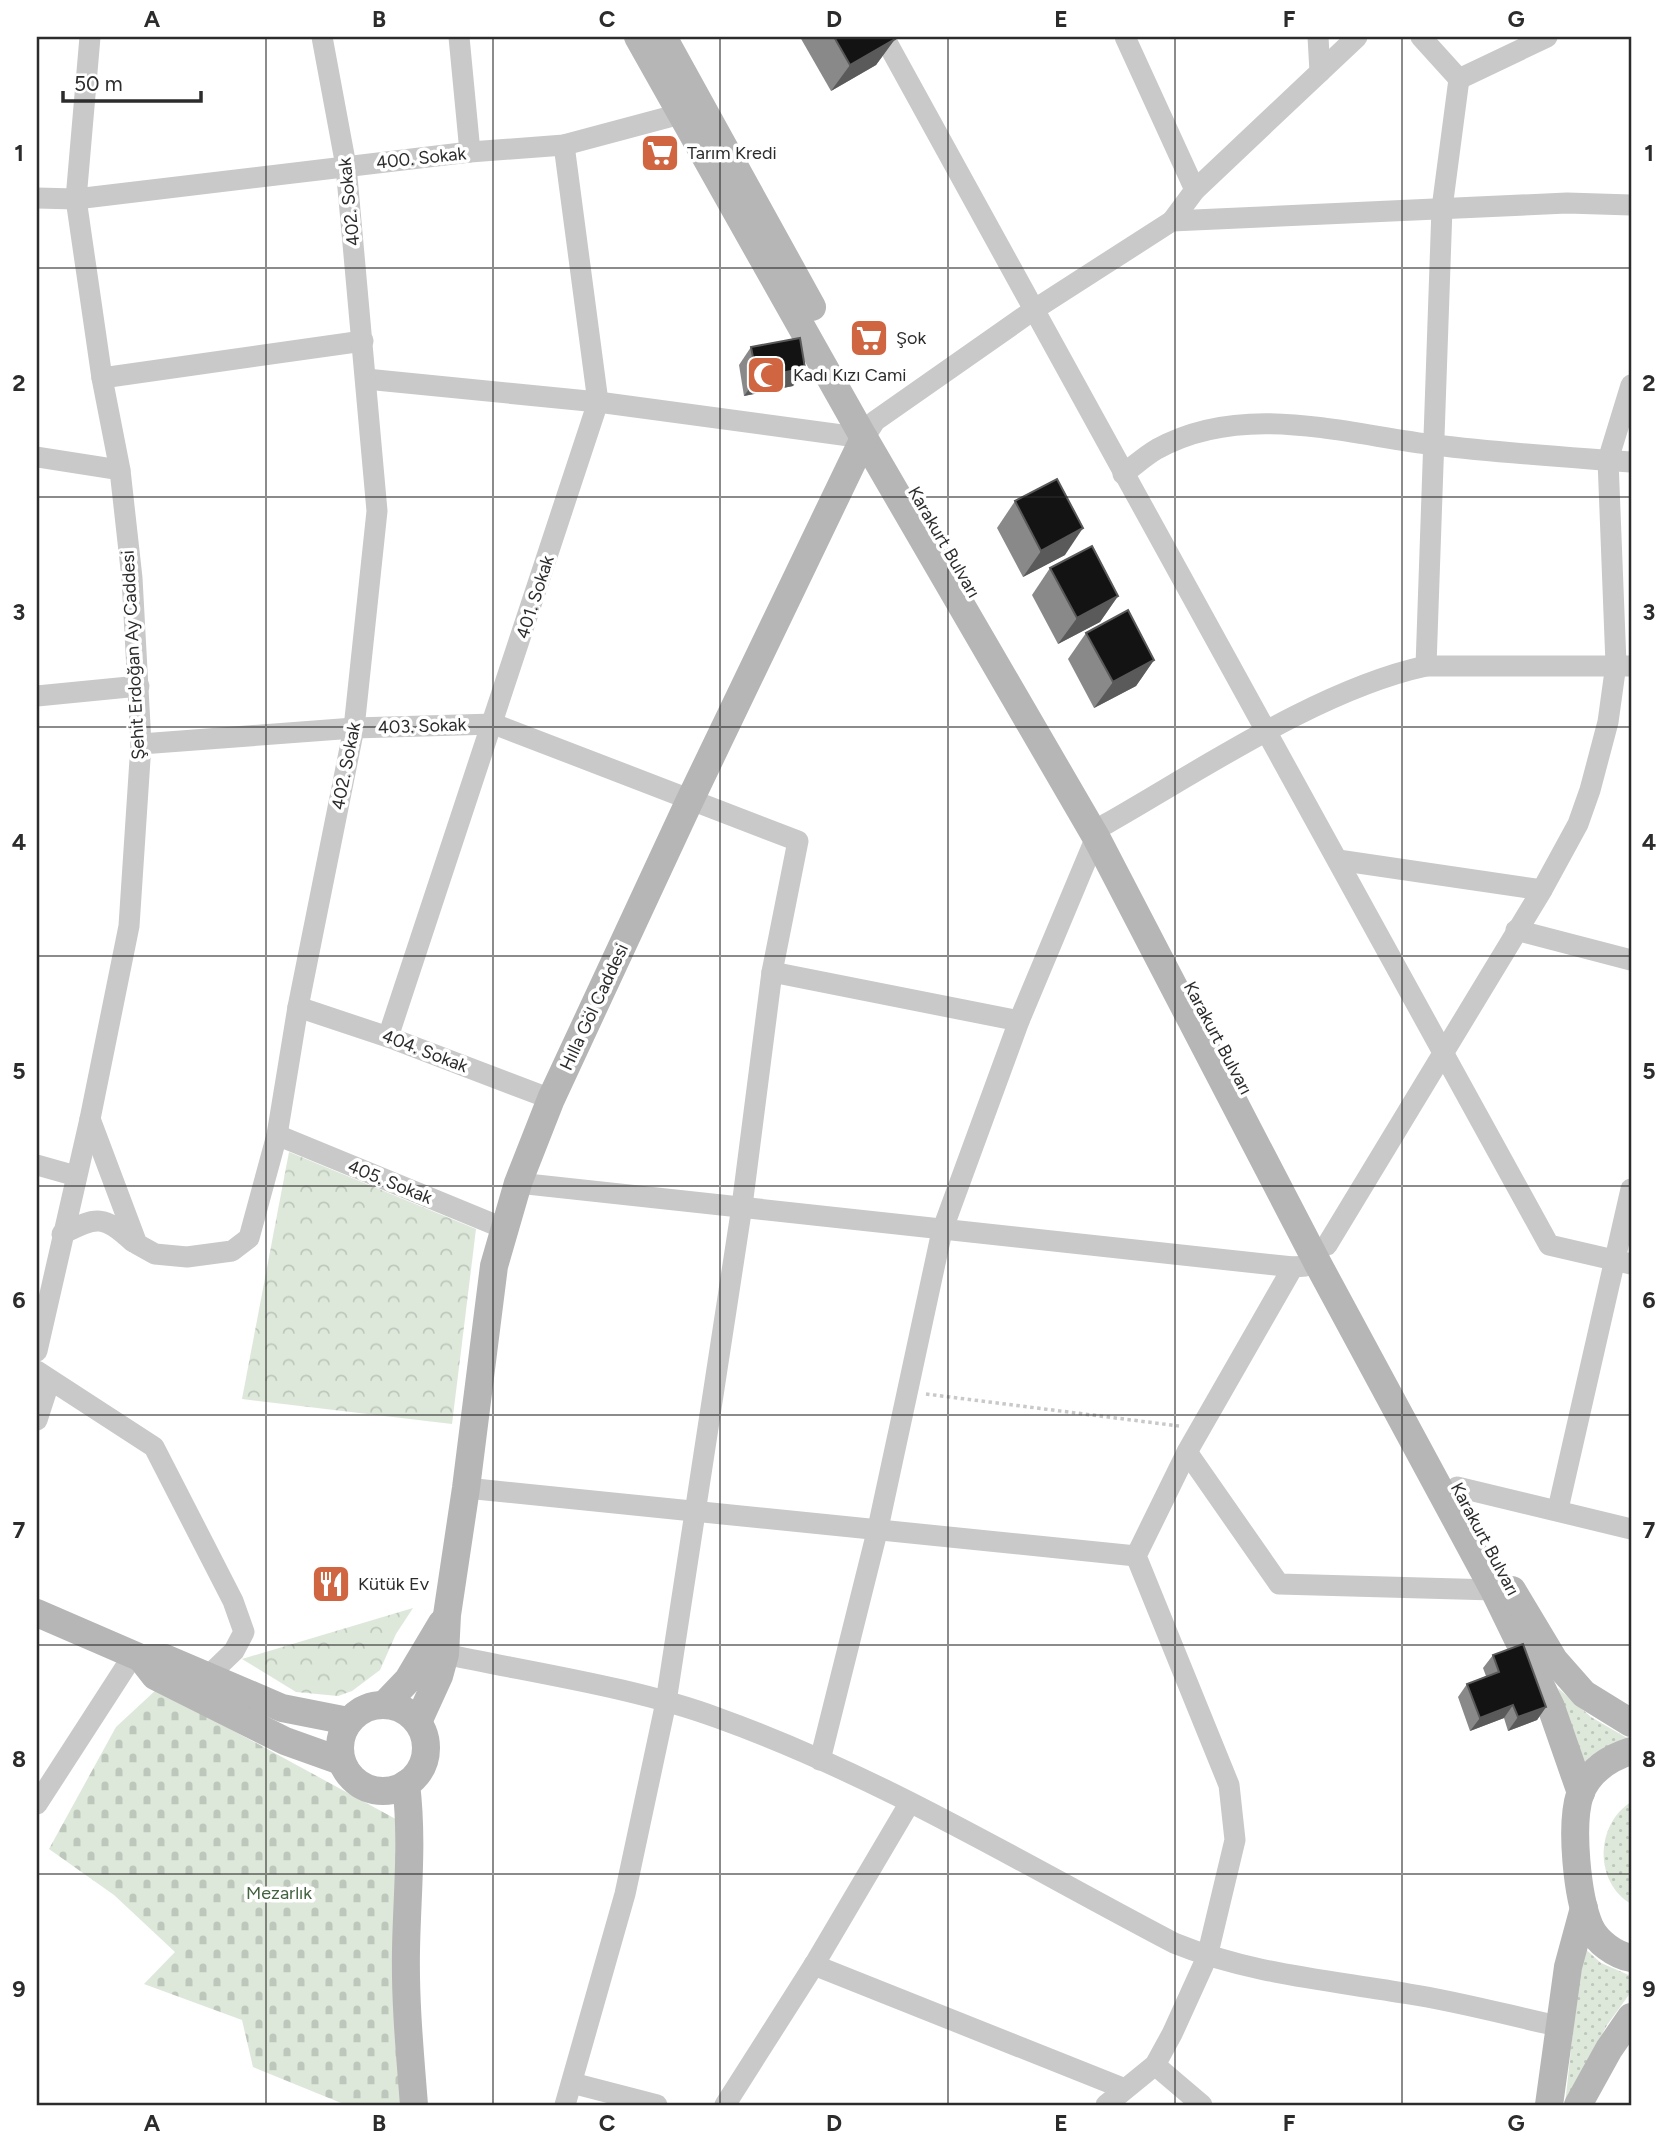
<svg xmlns="http://www.w3.org/2000/svg" width="1668" height="2142" font-family="Figtree,sans-serif">
	<defs>
		<pattern id="grass-dots" width="8" height="8" patternUnits="userSpaceOnUse" patternTransform="scale(1.75)"><rect width="8" height="8" fill="#dde8da"/><path d="M2 2h.1M6 6h.1" fill="none" stroke="#bec7bb" stroke-width="1.8" stroke-linecap="round"/></pattern>
		<pattern id="cemetery-stones" width="16" height="16" patternUnits="userSpaceOnUse" patternTransform="scale(1.75)"><rect width="16" height="16" fill="#dde8da"/><path d="M2 7V4a2 2 0 0 1 4 0v3zM10 15v-3a2 2 0 0 1 4 0v3z" fill="#bec7bb"/></pattern>
		<pattern id="park-crowns" width="20" height="18" patternUnits="userSpaceOnUse" patternTransform="scale(1.75)"><rect width="20" height="18" fill="#dde8da"/><path d="M2 6a3 3 0 1 1 6 0M12 15a3 3 0 1 1 6 0" fill="none" stroke="#bec7bb"/></pattern>
	</defs>
	<rect width="100%" height="100%" fill="#fff"/>
	<!-- grass -->
	<g fill="url(#grass-dots)">
		<polygon points="1558,1688 1591,1717 1627,1738 1590,1757 1576,1771 1567,1715"/>
		<path d="M1631,1802V1904C1594,1882 1595,1825 1631,1802Z"/>
		<polygon points="1582,1946 1601,1963 1631,1976 1631,1992 1607,2025 1565,2105"/>
	</g>
	<!-- cemetery -->
	<polygon fill="url(#cemetery-stones)" points="157,1689 403,1823 402,2105 346,2105 253,2067 242,2020 144,1984 175,1952 114,1895 49,1849 116,1727"/>
	<!-- park -->
	<g fill="url(#park-crowns)">
		<polygon points="289,1152 476,1229 452,1424 242,1399"/>
		<polygon points="413,1608 396,1634 380,1670 352,1691 338,1696 296,1692 242,1659"/>
	</g>
	<g fill="none" stroke-linecap="round" stroke-linejoin="round">
		<!-- path -->
		<polyline stroke="#c9c9c9" stroke-width="3.5" stroke-dasharray="3.5 3.5" stroke-linecap="butt" points="926,1394 1179,1426"/>
		<!-- street -->
		<g stroke="#c9c9c9" stroke-width="21">
			<polyline points="459,37 470,152"/>
			<polyline points="884,37 1549,1245 1631,1264"/>
			<polyline points="1125,37 1195,190"/>
			<polyline points="1318,37 1320,72"/>
			<polyline points="1421,37 1459,79 1442,208 1426,666"/>
			<polyline points="1459,79 1547,37"/>
			<polyline points="37,198 76,199 470,152 564,145 680,114"/>
			<polyline points="1172,221 1195,190 1357,37"/>
			<polyline points="102,378 363,341"/>
			<polyline points="366,379 598,402 864,438 875,421 1032,311 1172,221 1567,203 1631,205"/>
			<polyline points="37,457 120,470"/>
			<path d="M1123,474C1134,466 1145,456 1157,449C1244,401 1344,434 1435,445C1500,453 1566,457 1631,462"/>
			<polyline points="37,696 139,686"/>
			<polyline points="141,744 354,728 494,724 798,841 772,972 742,1206 666,1702 625,1894 565,2105"/>
			<path d="M1106,824C1201,770 1320,689 1426,666H1631"/>
			<polyline points="1338,860 1542,890"/>
			<polyline points="1516,930 1631,960"/>
			<polyline points="772,972 1019,1021"/>
			<polyline points="298,1007 388,1037 551,1099"/>
			<polyline points="388,1037 598,402 564,145"/>
			<polyline points="90,1119 137,1244 155,1254 187,1257 232,1251 249,1238 277,1135 298,1007 354,728 377,511 346,166 322,37"/>
			<polyline points="277,1135 503,1228"/>
			<polyline points="37,1165 76,1176"/>
			<polyline points="518,1183 1293,1267 1306,1266"/>
			<path d="M62,1234C98,1216 103,1215 133,1242"/>
			<polyline points="1327,1245 1542,890 1578,824 1590,790 1608,722 1616,664 1608,460 1631,385"/>
			<polyline points="37,1351 90,1119 129,926 141,744 132,578 120,470 102,378 76,199 90,37"/>
			<polyline points="37,1371 154,1447 233,1601 244,1632 234,1651 208,1676"/>
			<polyline points="37,1420 50,1380"/>
			<polyline points="1187,1452 1279,1584 1494,1590"/>
			<polyline points="1457,1487 1631,1529"/>
			<polyline points="466,1488 1136,1556"/>
			<polyline points="1558,1509 1631,1189"/>
			<path d="M445,1654C533,1673 634,1687 718,1718C877,1775 1025,1865 1174,1943C1250,1974 1329,1980 1409,1994C1461,2002 1511,2016 1562,2027"/>
			<polyline points="820,1760 878,1528 942,1231 1019,1021 1096,837"/>
			<polyline points="37,1804 134,1654"/>
			<polyline points="814,1965 1125,2089"/>
			<polyline points="1155,2065 1202,2105"/>
			<polyline points="572,2083 657,2105"/>
			<polyline points="725,2105 814,1965 909,1804"/>
			<polyline points="1106,2105 1155,2065 1172,2034 1207,1957 1235,1840 1229,1785 1136,1556 1187,1452 1293,1267"/>
		</g>
		<!-- secondary -->
		<g stroke="#b6b6b6" stroke-width="28">
			<polyline points="638,37 864,438 1096,837 1318,1264 1494,1590 1551,1707 1581,1793"/>
			<polyline points="663,37 812,307"/>
			<polyline points="1512,1590 1554,1660 1584,1694 1631,1723"/>
			<polyline points="37,1613 141,1658 165,1658 282,1708 348,1721"/>
			<polyline points="141,1658 155,1676 285,1741 341,1761"/>
			<polyline points="385,1704 408,1680 442,1623"/>
			<circle cx="383" cy="1748" r="43"/>
			<polyline points="418,1722 439,1676 445,1654 447,1615 466,1488 494,1266 518,1183 551,1099 690,800 864,438"/>
			<path d="M1631,1751C1609,1758 1589,1771 1580,1794C1570,1825 1577,1897 1590,1927C1597,1942 1615,1955 1631,1958"/>
			<path d="M406,1784C413,1840 407,1894 406,1950C405,2002 410,2054 414,2105"/>
			<polyline points="1549,2105 1568,1967 1584,1908"/>
			<polyline points="1578,2105 1609,2049 1631,2017"/>
		</g>
	</g>
	<!-- wall -->
	<g fill="#898989">
		<polygon points="800,37 894,37 895,39 876,65 831,91"/>
		<polygon points="751,347 805,368 793,386 744,396 739,365"/>
		<polygon points="1015,501 1065,555 1023,577 997,528"/>
		<polygon points="1050,568 1118,596 1100,622 1058,644 1032,595"/>
		<polygon points="1086,633 1154,660 1136,686 1094,708 1068,659"/>
		<polygon points="1493,1655 1546,1707 1537,1720 1508,1731 1504,1718 1470,1731 1458,1697 1467,1684 1486,1676 1483,1668"/>
	</g>
	<!-- shaded-wall -->
	<g fill="#5a5a5a">
		<polygon points="895,39 876,65 831,91 850,65"/>
		<polygon points="805,368 793,386 744,396 757,378"/>
		<polygon points="1083,528 1065,555 1023,577 1041,551"/>
		<polygon points="1118,596 1100,622 1058,644 1077,618"/>
		<polygon points="1154,660 1136,686 1094,708 1113,682"/>
		<polygon points="1513,1705 1504,1718 1470,1731 1480,1718"/>
		<polygon points="1546,1707 1537,1720 1508,1731 1518,1717"/>
	</g>
	<!-- building -->
	<g fill="#131313" stroke="#5a5a5a" stroke-width="2">
		<polygon points="834,37 894,37 895,39 850,65"/>
		<polygon points="800,338 805,368 757,378 751,347"/>
		<polygon points="1057,479 1083,528 1041,551 1015,501"/>
		<polygon points="1092,546 1118,596 1077,618 1050,568"/>
		<polygon points="1128,610 1154,660 1113,682 1086,633"/>
		<polygon points="1523,1644 1546,1707 1518,1717 1513,1705 1480,1718 1467,1684 1499,1672 1493,1655"/>
	</g>
	<!-- grid -->
	<path fill="none" stroke="#2c2c2c" stroke-width="2" stroke-opacity="0.55" d="M266,37V2105M493,37V2105M720,37V2105M948,37V2105M1175,37V2105M1402,37V2105M37,268H1631M37,497H1631M37,727H1631M37,956H1631M37,1186H1631M37,1415H1631M37,1645H1631M37,1874H1631"/>
	<!-- icons -->
	<defs>
		<g id="supermarket-square" transform="scale(2.0125)"><rect x="-9" y="-9" width="18" height="18" rx="4" fill="#d06541" stroke="#fff"/><path d="M-6-5.5h2.5l.6 2H6L4.5 2H-2.5L-4.4-4H-6ZM-1.5 3.2a1.3 1.3 0 1 0 .1 0ZM3 3.2a1.3 1.3 0 1 0 .1 0Z" fill="#fff"/></g>
		<g id="mosque-square" transform="scale(2.0125)"><rect x="-9" y="-9" width="18" height="18" rx="4" fill="#d06541" stroke="#fff"/><path d="M3.5-4.9A6 6 0 1 0 3.5 4.9A5 5 0 1 1 3.5-4.9Z" fill="#fff"/></g>
		<g id="restaurant-square" transform="scale(2.0125)"><rect x="-9" y="-9" width="18" height="18" rx="4" fill="#d06541" stroke="#fff"/><path d="M-5-6h1v4h1v-4h1v4h1v-4h1v5L-1.5 .5V6h-2V.5L-5-1ZM5-6V6H3V1.5H1.5Q1.5-4 5-6Z" fill="#fff"/></g>
	</defs>
	<g fill-rule="evenodd">
		<use href="#supermarket-square" x="660" y="153"/>
		<use href="#supermarket-square" x="869" y="338"/>
		<use href="#mosque-square" x="766" y="375"/>
		<use href="#restaurant-square" x="331" y="1584"/>
	</g>
	<g text-anchor="middle" stroke-width="7" stroke-linejoin="round" paint-order="stroke">
		<!-- poi labels -->
		<g font-size="18" fill="#2c2c2c" stroke="#fff" text-anchor="start">
			<text x="687" y="159">Tarım Kredi</text>
			<text x="896" y="344">Şok</text>
			<text x="793" y="381">Kadı Kızı Cami</text>
			<text x="358" y="1590">Kütük Ev</text>
		</g>
		<!-- street labels -->
		<g font-size="18" fill="#2c2c2c" stroke="#fff">
			<text transform="translate(421 158) rotate(-6)" y="6">400. Sokak</text>
			<text transform="translate(349 202) rotate(-96)" y="6">402. Sokak</text>
			<text transform="translate(944 542) rotate(60)" y="6">Karakurt Bulvarı</text>
			<text transform="translate(535 597) rotate(-72)" y="6">401. Sokak</text>
			<text transform="translate(133 655) rotate(-93)" y="6">Şehit Erdoğan Ay Caddesi</text>
			<text transform="translate(422 726) rotate(-2)" y="6">403. Sokak</text>
			<text transform="translate(346 766) rotate(-79)" y="6">402. Sokak</text>
			<text transform="translate(594 1007) rotate(-65)" y="6">Hılla Göl Caddesi</text>
			<text transform="translate(1218 1038) rotate(62)" y="6">Karakurt Bulvarı</text>
			<text transform="translate(425 1051) rotate(21)" y="6">404. Sokak</text>
			<text transform="translate(390 1182) rotate(22)" y="6">405. Sokak</text>
			<text transform="translate(1485 1539) rotate(62)" y="6">Karakurt Bulvarı</text>
		</g>
		<!-- park labels -->
		<g font-size="18" fill="#43623f" stroke="#fff">
			<text x="279" y="1899">Mezarlık</text>
		</g>
	</g>
	<!-- border -->
	<rect width="1668" height="2142" fill="none" stroke="#ffffff" stroke-width="77"/>
	<!-- scale -->
	<path d="M63 91v10h138v-10" fill="none" stroke="#2c2c2c" stroke-width="3.5"/>
	<text x="74" y="91" font-size="21" fill="#2c2c2c" stroke="#ffffff" stroke-width="5" paint-order="stroke">50 m</text>
	<rect x="38" y="38" width="1592" height="2066" fill="none" stroke="#2c2c2c" stroke-width="2.5"/>
	<g font-size="23" text-anchor="middle" font-weight="bold" fill="#2c2c2c">
		<text x="152" y="27">A</text>
		<text x="379" y="27">B</text>
		<text x="607" y="27">C</text>
		<text x="834" y="27">D</text>
		<text x="1061" y="27">E</text>
		<text x="1289" y="27">F</text>
		<text x="1516" y="27">G</text>
		<text x="19" y="161">1</text>
		<text x="1649" y="161">1</text>
		<text x="19" y="391">2</text>
		<text x="1649" y="391">2</text>
		<text x="19" y="620">3</text>
		<text x="1649" y="620">3</text>
		<text x="19" y="850">4</text>
		<text x="1649" y="850">4</text>
		<text x="19" y="1079">5</text>
		<text x="1649" y="1079">5</text>
		<text x="19" y="1308">6</text>
		<text x="1649" y="1308">6</text>
		<text x="19" y="1538">7</text>
		<text x="1649" y="1538">7</text>
		<text x="19" y="1767">8</text>
		<text x="1649" y="1767">8</text>
		<text x="19" y="1997">9</text>
		<text x="1649" y="1997">9</text>
		<text x="152" y="2131">A</text>
		<text x="379" y="2131">B</text>
		<text x="607" y="2131">C</text>
		<text x="834" y="2131">D</text>
		<text x="1061" y="2131">E</text>
		<text x="1289" y="2131">F</text>
		<text x="1516" y="2131">G</text>
	</g>
</svg>
